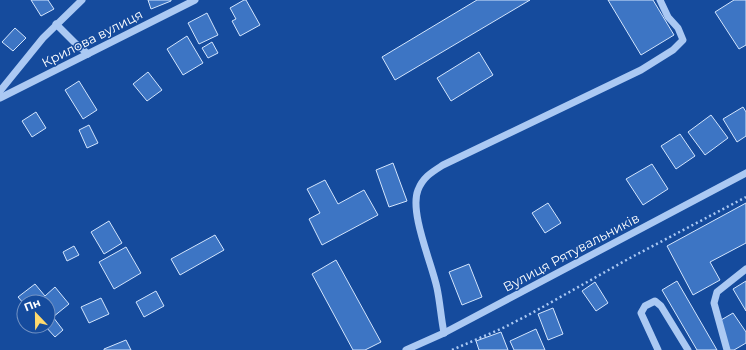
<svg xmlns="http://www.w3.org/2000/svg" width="746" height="350" font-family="Montserrat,sans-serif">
	<rect width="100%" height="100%" fill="#154b9d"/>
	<!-- building -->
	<g fill="#3d75c4" stroke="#d3e5fd">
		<polygon points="31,0 48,0 54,9 41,16"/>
		<polygon points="148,0 171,0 171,1 151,9"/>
		<polygon points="244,0 246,0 260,25 240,36 232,21 236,19 230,8"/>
		<polygon points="477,0 530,0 395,80 382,57"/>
		<polygon points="608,0 653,0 674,35 641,55"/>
		<polygon points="734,0 746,0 746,45 739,49 715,12"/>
		<polygon points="207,13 218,35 199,44 188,23"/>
		<polygon points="15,28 26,38 13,51 2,42"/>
		<polygon points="187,36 203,63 183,75 167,49"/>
		<polygon points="212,42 218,53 208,58 202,48"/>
		<polygon points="479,52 493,75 451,101 437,78"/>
		<polygon points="148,72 162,90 147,101 133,84"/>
		<polygon points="79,81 97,110 83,119 65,90"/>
		<polygon points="743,107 746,112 746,136 737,142 723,119"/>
		<polygon points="36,112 46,128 32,137 22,121"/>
		<polygon points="711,115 728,138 705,155 688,132"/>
		<polygon points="89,125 98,143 87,148 79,130"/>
		<polygon points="680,134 695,156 676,169 661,146"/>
		<polygon points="393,163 407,201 389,207 376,170"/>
		<polygon points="652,164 668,189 643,205 626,179"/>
		<polygon points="325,180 338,204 364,190 378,215 322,245 309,219 320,213 307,189"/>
		<polygon points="548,203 561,223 545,233 532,213"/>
		<polygon points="746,203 746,243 710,262 720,280 693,295 667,246"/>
		<polygon points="109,221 122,243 104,254 91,232"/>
		<polygon points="215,235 224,250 180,275 171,259"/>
		<polygon points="74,246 79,255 67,261 63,252"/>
		<polygon points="126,247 141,273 114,289 99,262"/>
		<polygon points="336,260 381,342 365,350 353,350 312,274"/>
		<polygon points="469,264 482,297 462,305 449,272"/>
		<polygon points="677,281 717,350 697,350 662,290"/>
		<polygon points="746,281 746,311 733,289"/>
		<polygon points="595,282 608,303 596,311 582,291"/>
		<polygon points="35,284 45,296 55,287 69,304 53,317 63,330 55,337 45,326 48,326 48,302 24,302 24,304 18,297"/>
		<polygon points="156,291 164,306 144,317 136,302"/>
		<polygon points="101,298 109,314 89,323 81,307"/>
		<polygon points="553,308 563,334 548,340 538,314"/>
		<polygon points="733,313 746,332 746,343 734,350 729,350 721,320"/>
		<polygon points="536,329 545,350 514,350 510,341"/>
		<polygon points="501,332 508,350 479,350 476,341"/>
		<polygon points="126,340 131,350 104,350 104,349"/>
	</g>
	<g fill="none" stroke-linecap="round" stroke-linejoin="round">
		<!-- path -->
		<polyline stroke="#abc9f3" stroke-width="2.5" stroke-dasharray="2 3" stroke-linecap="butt" points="452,350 505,327 532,313 630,258 746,197"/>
		<!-- minor -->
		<g stroke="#abc9f3" stroke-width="7">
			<polyline points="56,24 76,44 88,54"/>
			<polyline points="0,91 43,38 82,0"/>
			<polyline points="0,98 195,0"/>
			<path d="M444,333C441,318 440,302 437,288C432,264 409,212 418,190C423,177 432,172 443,165L641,70L673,50L683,40L678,28L668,17L660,0"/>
			<polyline points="406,350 444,333 746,173"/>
			<polyline points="658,350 641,313 645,306 655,301 661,306 688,350"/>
			<polyline points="727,350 714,303 717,292 746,269"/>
		</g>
	</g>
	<g text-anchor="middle" stroke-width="3" stroke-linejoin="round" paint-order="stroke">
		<!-- street labels -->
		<g font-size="13" fill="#fff" stroke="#154b9d">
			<text transform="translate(92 38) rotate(-27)" y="5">Крилова вулиця</text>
			<text transform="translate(571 252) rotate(-28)" y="5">Вулиця Рятувальників</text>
		</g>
	</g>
	<!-- north arrow -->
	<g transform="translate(36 314) rotate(338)"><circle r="19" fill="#154b9d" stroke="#7393c4"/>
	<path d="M0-3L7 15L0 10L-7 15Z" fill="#ffda6e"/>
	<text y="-6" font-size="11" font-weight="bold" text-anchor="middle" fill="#ffffff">Пн</text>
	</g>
</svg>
